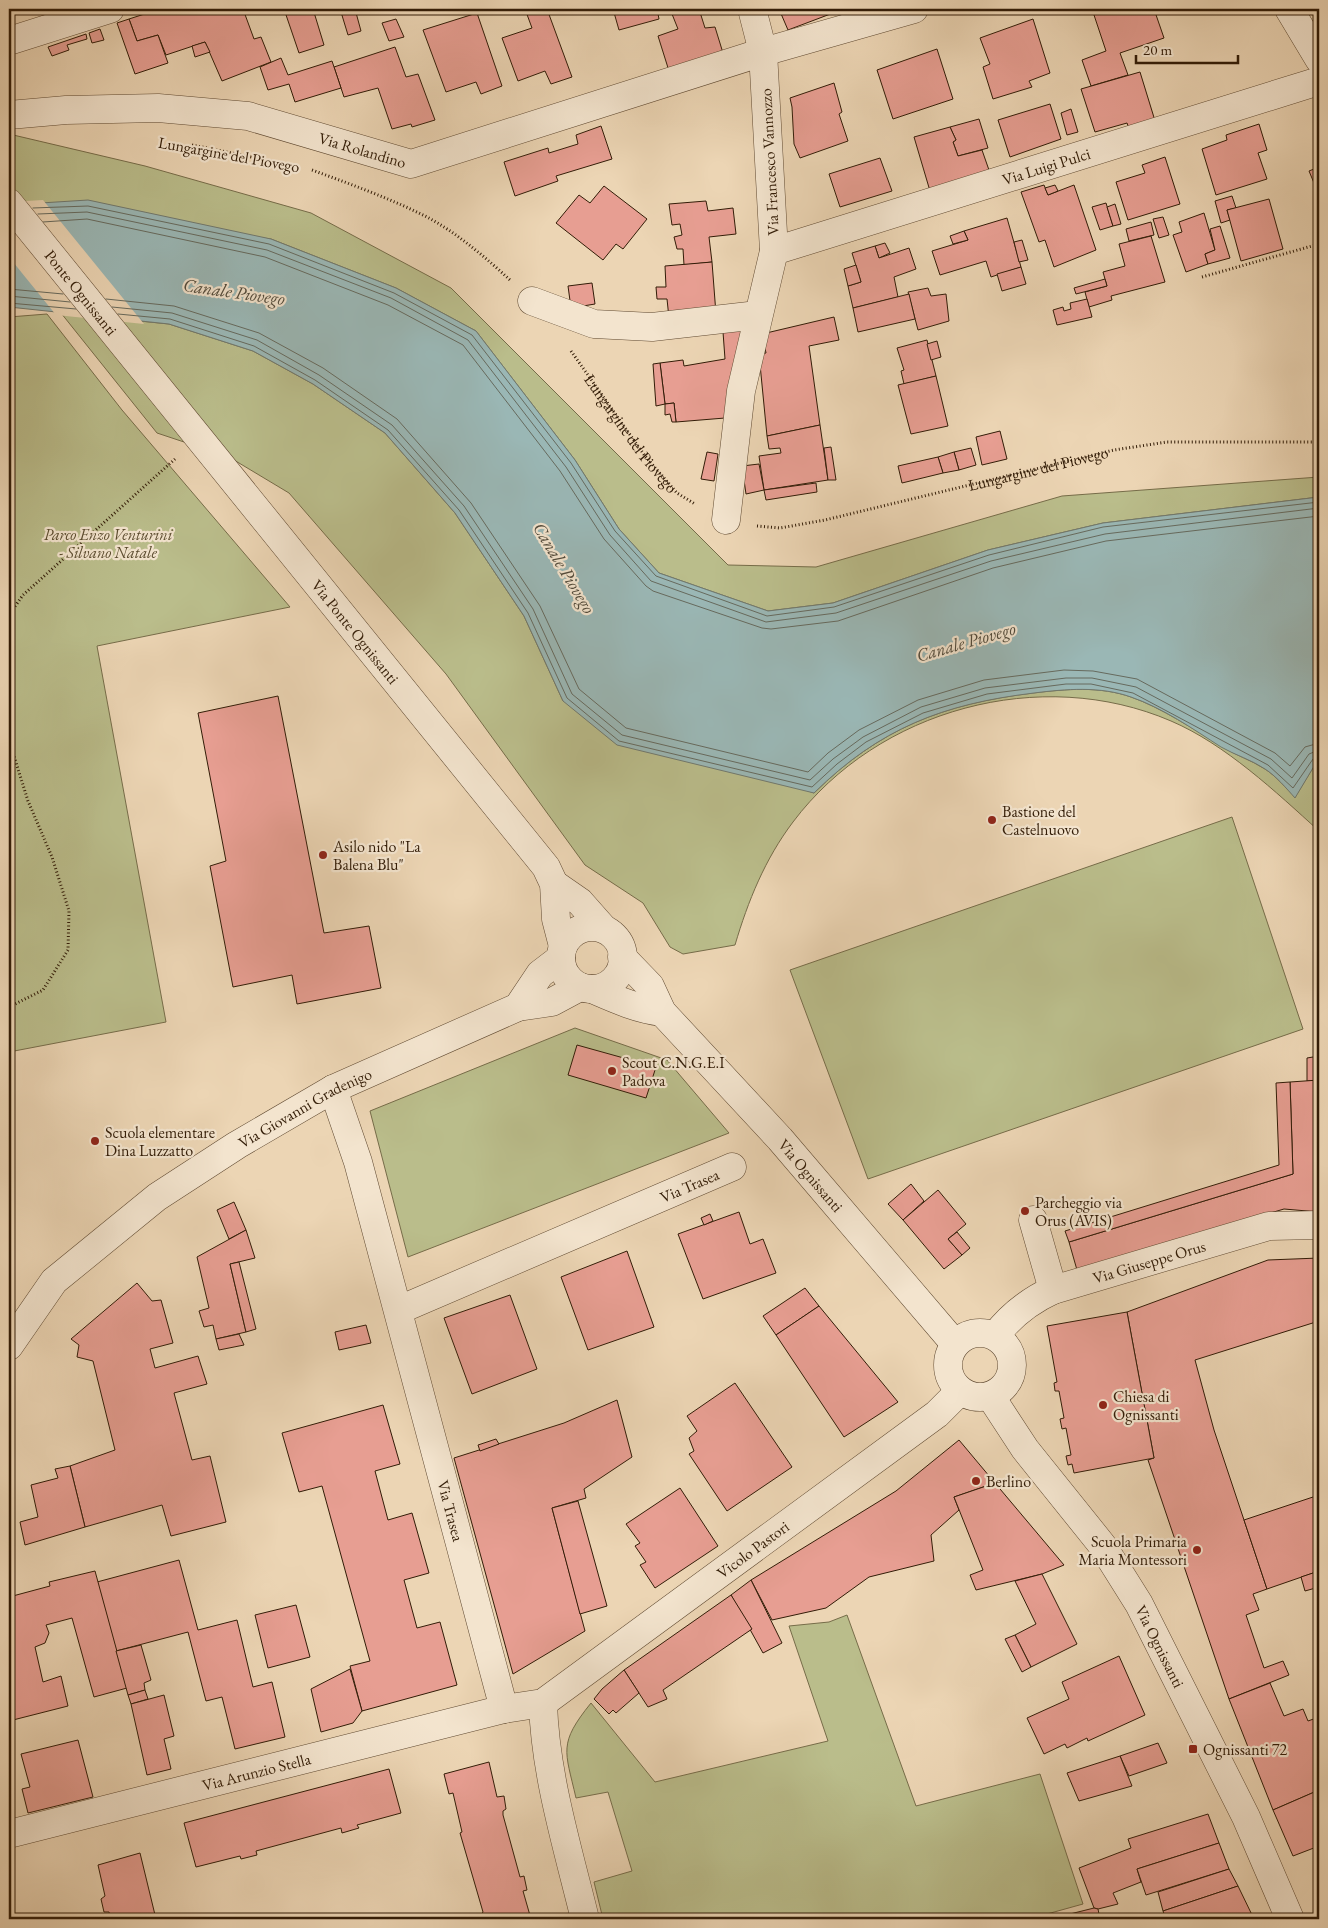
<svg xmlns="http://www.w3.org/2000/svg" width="1328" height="1928" font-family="'EB Garamond',serif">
	<rect width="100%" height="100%" fill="#ecd5b4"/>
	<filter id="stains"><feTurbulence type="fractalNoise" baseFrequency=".004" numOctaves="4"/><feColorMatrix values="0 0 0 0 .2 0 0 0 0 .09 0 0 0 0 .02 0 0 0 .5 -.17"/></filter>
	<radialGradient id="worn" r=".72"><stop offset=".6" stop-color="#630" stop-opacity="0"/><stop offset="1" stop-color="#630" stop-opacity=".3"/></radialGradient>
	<!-- green -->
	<g fill="#babd8b" stroke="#766c49">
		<polygon points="9,134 145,166 311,213 451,288 728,565 816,567 1062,496 1319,477 1319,497 1103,523 988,550 833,603 768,611 659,573 619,529 575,460 476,331 396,288 271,239 9,205"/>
		<path d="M61,313L169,324L253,351L313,384L385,433L455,513L524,616L563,701L814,793C880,728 943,704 1033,693C1066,689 1100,686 1131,697C1160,707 1195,730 1221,746C1235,755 1251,760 1265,769C1276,776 1286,788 1295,797L1319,758V831C1276,792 1225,744 1171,721C1041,665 878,709 793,822C765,859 748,901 735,945L683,954L670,947L643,903L585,865L446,674L289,493L229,457L157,433Z"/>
		<polygon points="47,314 122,410 290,607 97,646 166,1022 9,1052 9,317"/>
		<polygon points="1232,817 1303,1029 868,1179 790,970"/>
		<polygon points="575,1028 667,1060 729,1133 408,1257 370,1111"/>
		<path d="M847,1615L916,1806L1040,1774L1083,1904L1029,1919H603L594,1882L632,1871L608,1792L576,1798C565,1750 558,1744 591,1703L655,1782L828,1741L789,1626L829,1622Z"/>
	</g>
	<!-- water -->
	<path fill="#9ab7b5" stroke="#70796f" d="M88,200L271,239L396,288L476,331L575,460L619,529L659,573L768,611L833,603L988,550L1103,523L1319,497V758L1295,798C1286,788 1276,776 1265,769C1252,760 1235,755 1221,747C1193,729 1163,708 1131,697C1100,686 1066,689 1034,693C943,704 880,728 814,793L617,745L563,701L524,616L455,513L385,433L313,384L253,351L169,324L9,307V205Z"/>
	<!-- pier -->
	<polygon fill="#ecd5b4" points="43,200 144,324 56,315 9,257 9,202"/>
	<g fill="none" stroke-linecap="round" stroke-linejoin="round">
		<!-- shore -->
		<g stroke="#666a5e" stroke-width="1">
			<polyline points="33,208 88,206 269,244 394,293 472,335 571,463 615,531 656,576 767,616 834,607 989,555 1103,527 1319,502"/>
			<polyline points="38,214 87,212 267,250 391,298 468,340 566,467 610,535 651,581 766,622 836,613 991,561 1105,534 1319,508"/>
			<polyline points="43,222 87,219 265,257 388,305 463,345 560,471 604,539 646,586 653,591 762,628 771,629 838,621 993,568 1106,541 1319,516"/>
			<polyline points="9,289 63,294"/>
			<polyline points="9,296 70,302"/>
			<polyline points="106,299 174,306 259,333 323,368 397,419 471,503 540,606 579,689 626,728 808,772 828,753 859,730 918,700 984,680 1064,670 1093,671 1137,679 1275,753 1290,766 1305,747 1319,743"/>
			<polyline points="9,303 76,309"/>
			<polyline points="112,307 172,313 257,340 319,375 392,425 464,506 533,609 572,694 622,735 810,780 833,759 863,737 921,707 985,688 1066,678 1092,678 1136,687 1271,759 1292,778 1309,754 1319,750"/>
			<polyline points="118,314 170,319 254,346 315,380 388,430 459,510 528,613 567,698 619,741 812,787 837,764 866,742 923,713 987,694 1066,684 1091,684 1133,693 1268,765 1293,788 1313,759 1319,756"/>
		</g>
	</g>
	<!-- building -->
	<g fill="#e79e92" stroke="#321c07">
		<polygon points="160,9 243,9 254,39 261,37 271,62 222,81 205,42 166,55 158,35 137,41 129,19"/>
		<polygon points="284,9 313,9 324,45 299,53"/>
		<polygon points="355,9 361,31 348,35 341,12"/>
		<polygon points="525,9 547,9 572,77 551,84 545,71 518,81 502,38 532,28"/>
		<polygon points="613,9 657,9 659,19 619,30"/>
		<polygon points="670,9 699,9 705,28 715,27 723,53 669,71 658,36 678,29"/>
		<polygon points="779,9 832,9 833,13 788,30"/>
		<polygon points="1092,9 1154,9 1164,38 1120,53 1128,75 1091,86 1082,60 1106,51"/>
		<polygon points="477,13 502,86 481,94 476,82 446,92 423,30"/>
		<polygon points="129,19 137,41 158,35 168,63 135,74 117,23"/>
		<polygon points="396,19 404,37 389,41 382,23"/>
		<polygon points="1033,19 1050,73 1029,81 1032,87 993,99 983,67 990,64 980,38"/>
		<polygon points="100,29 104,40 92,43 89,33"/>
		<polygon points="86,34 87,39 67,45 69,50 52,56 48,47"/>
		<polygon points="205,42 210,52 195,57 192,46"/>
		<polygon points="395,47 406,77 418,74 435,120 412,127 411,124 392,129 378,88 344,97 334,67"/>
		<polygon points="937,49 953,99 893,119 877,70"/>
		<polygon points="281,58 288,75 332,61 341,88 295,102 289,84 268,90 260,67"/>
		<polygon points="1140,72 1156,124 1130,131 1127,123 1095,132 1081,89"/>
		<polygon points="834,83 842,112 839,114 848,141 800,158 794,144 792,107 790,98"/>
		<polygon points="1050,104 1061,139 1010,157 998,120"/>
		<polygon points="1071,109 1078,132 1067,135 1061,113"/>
		<polygon points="979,119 988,148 958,156 953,142 956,140 950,127"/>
		<polygon points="1259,124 1267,150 1258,153 1267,179 1216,195 1202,149 1227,140 1226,135"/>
		<polygon points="601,126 612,159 556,176 558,181 515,196 504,162 548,148 549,153 578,144 576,135"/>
		<polygon points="950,127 956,140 953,142 958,156 982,150 990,173 930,191 914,137"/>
		<polygon points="1165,157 1180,204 1128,220 1116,182 1145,173 1142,165"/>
		<polygon points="880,158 892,191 840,207 829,174"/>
		<polygon points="1319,167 1319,195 1309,171"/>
		<polygon points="1044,185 1048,195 1074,185 1096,250 1054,267 1045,240 1039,242 1021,192"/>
		<polygon points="1055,185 1058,191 1048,195 1045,188"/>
		<polygon points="604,186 647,219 623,249 616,244 603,260 556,223 579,195 590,203"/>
		<polygon points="1232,196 1236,208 1227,210 1230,220 1221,223 1215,201"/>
		<polygon points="1269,199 1283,249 1241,261 1227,210"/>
		<polygon points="706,201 708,211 733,208 736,234 709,237 712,262 684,265 683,249 677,249 674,237 682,235 680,224 672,225 669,204"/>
		<polygon points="1106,203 1113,226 1100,230 1092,207"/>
		<polygon points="1115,204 1121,224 1113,226 1107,207"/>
		<polygon points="1204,213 1215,250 1205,254 1208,264 1186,272 1173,235 1182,232 1179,222"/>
		<polygon points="1163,217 1169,235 1159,238 1153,219"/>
		<polygon points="1007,218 1021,267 991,277 986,261 940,275 932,251 968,240 964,231"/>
		<polygon points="1151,222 1154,235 1129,241 1126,229"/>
		<polygon points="1220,226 1230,258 1208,264 1205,254 1215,250 1210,229"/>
		<polygon points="964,231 968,240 953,244 950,236"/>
		<polygon points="1151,236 1165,282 1111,296 1112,300 1089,307 1085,292 1107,286 1103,272 1125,266 1119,244"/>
		<polygon points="1022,240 1028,260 1019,262 1014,242"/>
		<polygon points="885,243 890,253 879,258 875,246"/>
		<polygon points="875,246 879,258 909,248 916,269 894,277 898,297 853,308 848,286 861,282 852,253"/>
		<polygon points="712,262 716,314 669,318 667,299 657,299 656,287 666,287 665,266"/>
		<polygon points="856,265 861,282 848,286 844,269"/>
		<polygon points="1021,267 1026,284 1002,291 997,274"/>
		<polygon points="1105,279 1107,286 1076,294 1074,288"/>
		<polygon points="592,283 595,304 571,308 568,286"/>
		<polygon points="928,288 931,296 946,294 949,321 918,330 908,292"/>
		<polygon points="909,294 915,319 858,332 853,308"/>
		<polygon points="1087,299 1092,317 1057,325 1053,310 1063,307 1064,311 1071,309 1070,303"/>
		<polygon points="834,317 839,340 809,346 820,425 767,436 759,354 766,353 762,334"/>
		<polygon points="742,330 725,418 676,422 674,403 665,404 660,363 683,360 684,366 725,359 723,332"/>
		<polygon points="927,340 936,376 904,384 901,371 904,370 897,348"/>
		<polygon points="937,341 941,357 931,360 927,344"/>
		<polygon points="660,363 665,404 656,406 653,364"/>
		<polygon points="936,376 948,426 911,434 898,385"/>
		<polygon points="674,403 676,422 672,422 670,414 665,415 665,404"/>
		<polygon points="820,425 828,480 764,490 759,456 781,453 780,448 769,449 767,436"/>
		<polygon points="1000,431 1007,459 982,465 976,437"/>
		<polygon points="831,447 836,480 828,480 824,448"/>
		<polygon points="971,448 976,465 959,470 954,452"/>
		<polygon points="707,452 718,454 714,481 701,479"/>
		<polygon points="954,452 959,470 943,473 938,457"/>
		<polygon points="938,457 943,473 902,483 898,466"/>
		<polygon points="759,464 764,490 746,494 742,466"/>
		<polygon points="816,483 817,492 766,500 764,490"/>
		<polygon points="278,696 324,933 369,926 381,988 297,1004 292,975 233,987 210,866 226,861 198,713"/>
		<polygon points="577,1045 656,1067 646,1098 568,1075"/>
		<polygon points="1319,1056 1319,1080 1307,1081 1307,1058"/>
		<polygon points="1319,1080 1319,1212 1284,1209 1077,1270 1069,1242 1293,1174 1290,1082"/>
		<polygon points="1290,1082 1293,1174 1069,1242 1065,1231 1279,1165 1276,1083"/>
		<polygon points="911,1184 924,1201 903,1220 888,1204"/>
		<polygon points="938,1190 966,1224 948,1239 962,1255 944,1269 903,1220"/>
		<polygon points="234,1202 246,1230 229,1239 217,1210"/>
		<polygon points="739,1212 750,1244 763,1239 776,1273 703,1299 678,1234"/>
		<polygon points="710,1214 713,1221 704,1225 701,1218"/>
		<polygon points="246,1230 255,1258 230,1264 246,1332 216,1339 213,1325 204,1327 199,1311 209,1308 197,1257"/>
		<polygon points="957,1232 970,1248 962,1255 948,1239"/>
		<polygon points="627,1251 654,1327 588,1350 561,1277"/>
		<polygon points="1319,1258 1319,1321 1195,1360 1214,1430 1267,1589 1253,1594 1259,1610 1246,1615 1264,1668 1283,1661 1289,1675 1229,1699 1148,1460 1154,1458 1127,1312 1268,1260"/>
		<polygon points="239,1262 256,1329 246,1332 230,1264"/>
		<polygon points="137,1283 152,1301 161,1300 173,1343 150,1349 155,1368 198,1356 207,1384 174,1393 192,1460 210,1456 226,1522 171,1536 162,1505 85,1527 70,1466 115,1450 93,1361 77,1357 79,1345 71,1339"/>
		<polygon points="805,1288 819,1306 776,1335 763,1316"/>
		<polygon points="510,1295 537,1369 472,1394 444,1318"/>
		<polygon points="819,1306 898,1402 844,1437 776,1335"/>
		<polygon points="1127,1312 1154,1458 1074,1473 1072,1464 1068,1465 1066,1456 1071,1455 1066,1428 1062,1429 1060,1419 1064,1418 1059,1391 1055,1391 1054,1383 1057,1382 1047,1326"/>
		<polygon points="366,1325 371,1343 339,1350 335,1332"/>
		<polygon points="239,1334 244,1345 219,1350 216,1339"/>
		<polygon points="735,1383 792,1467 727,1511 689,1454 694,1451 689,1438 697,1431 687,1416"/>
		<polygon points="617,1400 632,1457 584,1489 586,1498 552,1508 585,1631 513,1674 454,1458 564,1423"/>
		<polygon points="383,1405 400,1464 375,1471 388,1520 412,1513 429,1573 404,1580 417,1628 440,1622 457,1685 362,1711 350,1666 370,1661 322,1486 299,1492 282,1433"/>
		<polygon points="496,1439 499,1444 480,1451 478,1445"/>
		<polygon points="959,1440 995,1483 954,1497 959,1510 931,1535 934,1561 869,1577 826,1608 772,1620 751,1580 896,1491"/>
		<polygon points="70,1466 85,1527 25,1545 20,1522 38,1517 31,1485 58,1478 55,1469"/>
		<polygon points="995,1483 1064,1565 1042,1574 976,1590 970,1575 983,1570 954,1497"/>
		<polygon points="680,1488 718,1546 655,1588 640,1565 646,1562 635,1546 640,1543 626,1524"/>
		<polygon points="1319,1495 1319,1571 1267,1589 1244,1520"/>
		<polygon points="578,1501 607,1606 580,1614 552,1508"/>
		<polygon points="179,1560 198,1630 237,1620 253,1687 272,1682 285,1737 235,1749 222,1697 206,1701 188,1632 116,1651 97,1582"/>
		<polygon points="95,1571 127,1688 94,1697 72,1618 46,1625 49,1633 45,1643 35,1647 43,1682 61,1676 68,1706 13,1720 9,1701 9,1597 50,1586 49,1582"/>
		<polygon points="1319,1571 1319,1587 1305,1591 1301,1577"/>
		<polygon points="1042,1574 1077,1644 1031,1667 1015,1635 1036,1624 1015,1581"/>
		<polygon points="751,1580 782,1643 763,1653 731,1595"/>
		<polygon points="731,1595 752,1629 663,1690 667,1699 648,1707 624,1670"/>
		<polygon points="296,1605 310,1657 268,1668 255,1615"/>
		<polygon points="1015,1635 1031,1667 1022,1672 1005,1639"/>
		<polygon points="141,1645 151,1680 144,1683 145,1690 128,1695 116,1651"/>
		<polygon points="1119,1656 1145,1715 1088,1741 1087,1738 1067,1748 1065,1744 1044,1754 1027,1718 1069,1699 1062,1682"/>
		<polygon points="350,1669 362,1711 353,1723 321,1732 311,1689"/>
		<polygon points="624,1670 639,1693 616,1713 613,1710 609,1714 594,1699 602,1689"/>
		<polygon points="1270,1683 1284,1716 1303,1709 1308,1721 1319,1717 1319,1790 1273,1810 1229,1699"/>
		<polygon points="145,1690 148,1699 131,1704 128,1695"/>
		<polygon points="164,1695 174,1736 164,1739 171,1769 147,1775 131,1704"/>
		<polygon points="78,1740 93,1797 28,1813 22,1789 30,1787 21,1754"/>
		<polygon points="1158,1743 1167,1763 1129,1776 1120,1756"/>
		<polygon points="1120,1756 1132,1786 1079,1801 1067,1773"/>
		<polygon points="489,1762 497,1797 504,1796 506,1809 503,1811 503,1815 520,1877 524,1876 527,1890 523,1891 531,1919 482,1919 481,1915 483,1912 460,1833 462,1832 453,1793 449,1794 444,1774"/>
		<polygon points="389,1769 401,1813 357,1825 359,1828 342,1833 341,1828 256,1851 257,1855 241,1859 240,1856 196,1867 184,1823"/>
		<polygon points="1319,1790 1319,1846 1293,1856 1273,1810"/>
		<polygon points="1208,1814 1219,1843 1137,1869 1141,1882 1113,1893 1118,1904 1098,1909 1094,1908 1079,1868 1131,1848 1128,1839"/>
		<polygon points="1219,1843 1229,1869 1146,1895 1137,1869"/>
		<polygon points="140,1853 156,1919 111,1919 109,1912 104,1912 101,1899 105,1896 98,1865"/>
		<polygon points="1229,1869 1238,1886 1163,1911 1158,1892"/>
		<polygon points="1238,1886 1254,1919 1166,1919 1163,1911"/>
		<polygon points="1094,1908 1098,1909 1100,1919 1050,1919"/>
	</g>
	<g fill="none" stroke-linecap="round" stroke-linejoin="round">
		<!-- minor casing -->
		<g stroke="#604a32" stroke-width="29">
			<g id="minor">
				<polyline points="1289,9 1319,59"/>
				<polyline points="9,41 110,9"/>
				<path id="s3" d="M9,115L66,110L158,108L248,116L411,164L763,52L914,9"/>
				<path id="s4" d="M9,203L546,867L554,884L556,919L563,946"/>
				<path id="s5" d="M774,251L1319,81"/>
				<polyline points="532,301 594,324 652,327 758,315"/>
				<polyline points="726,520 741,391 774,251 763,52 752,9"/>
				<polyline points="554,884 580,902 603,928"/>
				<circle cx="592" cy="958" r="31"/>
				<path id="s6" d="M622,957L650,986L662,1012L780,1139L955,1344"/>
				<path d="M592,989C615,999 637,1009 662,1012"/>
				<polyline points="518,1007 540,974 561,958"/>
				<path id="s7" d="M333,1089L358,1162L504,1709"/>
				<polyline points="1033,1220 1053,1290"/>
				<path id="s8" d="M399,1310L732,1167"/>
				<circle cx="980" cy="1365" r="32"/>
				<path id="s9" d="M995,1336C1011,1315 1029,1301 1053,1290L1269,1226L1319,1225"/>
				<path id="s10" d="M9,1346L54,1281L157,1197L237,1145L333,1089L518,1007L552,1002L580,987"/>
				<path id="s11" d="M991,1397L1025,1449L1102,1545L1139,1604L1246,1817L1290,1919"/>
				<path d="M543,1703C545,1775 568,1849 585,1919"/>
				<path id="s12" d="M9,1834L504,1709L543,1703L937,1414L960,1391"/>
			</g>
		</g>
		<!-- path -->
		<g stroke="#321c07" stroke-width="3" stroke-dasharray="1 2.5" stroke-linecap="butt">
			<polyline points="192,145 296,166"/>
			<path d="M312,170C350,184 389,198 425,216C456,232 485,257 510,280"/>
			<polyline points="1202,277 1319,244"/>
			<path id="s1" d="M571,351L645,456L677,493L695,504"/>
			<path id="s2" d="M757,526L780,528L825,520L1114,450L1167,442H1319"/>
			<polyline points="9,615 23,595 175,459"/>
			<polyline points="9,740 28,801 52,857 69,911 68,950 43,990 9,1007"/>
		</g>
		<!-- minor -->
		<use href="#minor" stroke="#f3e4ce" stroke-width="28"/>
	</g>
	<!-- markers -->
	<g fill="#8f2418" stroke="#f3e4ce" stroke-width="2">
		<circle cx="992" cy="820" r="5"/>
		<circle cx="323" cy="855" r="5"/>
		<circle cx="612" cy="1071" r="5"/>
		<circle cx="95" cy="1141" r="5"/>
		<circle cx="1025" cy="1211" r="5"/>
		<circle cx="1103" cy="1405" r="5"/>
		<circle cx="976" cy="1481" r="5"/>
		<circle cx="1197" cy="1550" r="5"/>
		<rect x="1188" y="1744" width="10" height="10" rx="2.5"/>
	</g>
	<g text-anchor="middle" stroke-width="4.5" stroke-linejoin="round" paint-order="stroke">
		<!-- street labels -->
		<g font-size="16" fill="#321c07" stroke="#f3e4ce">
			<text dy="6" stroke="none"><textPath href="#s3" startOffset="359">Via Rolandino</textPath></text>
			<text transform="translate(229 154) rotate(10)" y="6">Lungargine del Piovego</text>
			<text transform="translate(769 162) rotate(-93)" y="6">Via Francesco Vannozzo</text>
			<text dy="6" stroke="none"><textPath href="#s5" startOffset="285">Via Luigi Pulci</textPath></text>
			<text dy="6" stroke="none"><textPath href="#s4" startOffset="115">Ponte Ognissanti</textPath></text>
			<text dy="6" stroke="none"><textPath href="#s1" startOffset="102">Lungargine del Piovego</textPath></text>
			<text dy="6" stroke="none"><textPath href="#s2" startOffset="288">Lungargine del Piovego</textPath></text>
			<text dy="6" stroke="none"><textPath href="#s4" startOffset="551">Via Ponte Ognissanti</textPath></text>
			<text dy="6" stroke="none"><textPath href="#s10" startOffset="385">Via Giovanni Gradenigo</textPath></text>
			<text dy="6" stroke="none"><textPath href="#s6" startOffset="290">Via Ognissanti</textPath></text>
			<text dy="6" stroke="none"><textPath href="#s8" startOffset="316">Via Trasea</textPath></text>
			<text dy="6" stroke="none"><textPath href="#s9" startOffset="175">Via Giuseppe Orus</textPath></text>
			<text dy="6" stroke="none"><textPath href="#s7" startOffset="438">Via Trasea</textPath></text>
			<text dy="6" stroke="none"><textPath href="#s12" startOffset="810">Vicolo Pastori</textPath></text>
			<text dy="6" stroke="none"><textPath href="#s11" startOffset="302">Via Ognissanti</textPath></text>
			<text dy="6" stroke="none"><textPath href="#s12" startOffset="255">Via Arunzio Stella</textPath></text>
		</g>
		<!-- park labels -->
		<g font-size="16" font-style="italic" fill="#5b4c2f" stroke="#f3e4ce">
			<text x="108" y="540">Parco Enzo Venturini<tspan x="108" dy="18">- Silvano Natale</tspan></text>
		</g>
		<!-- poi labels -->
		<g font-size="16" fill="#321c07" stroke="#f3e4ce" text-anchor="start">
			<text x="1002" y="817">Bastione del<tspan x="1002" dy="18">Castelnuovo</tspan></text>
			<text x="333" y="852">Asilo nido "La<tspan x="333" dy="18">Balena Blu"</tspan></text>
			<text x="622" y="1068">Scout C.N.G.E.I<tspan x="622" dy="18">Padova</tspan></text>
			<text x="105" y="1138">Scuola elementare<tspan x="105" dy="18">Dina Luzzatto</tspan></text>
			<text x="1035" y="1208">Parcheggio via<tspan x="1035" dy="18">Orus (AVIS)</tspan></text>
			<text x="1113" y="1402">Chiesa di<tspan x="1113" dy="18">Ognissanti</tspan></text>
			<text x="986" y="1487">Berlino</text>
			<text x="1187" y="1547" text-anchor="end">Scuola Primaria<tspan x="1187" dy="18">Maria Montessori</tspan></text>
			<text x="1203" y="1755">Ognissanti 72</text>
		</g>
		<!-- water labels -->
		<g font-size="18" font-style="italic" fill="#514a3b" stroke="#f3e4ce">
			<text transform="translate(234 292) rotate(8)" y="6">Canale Piovego</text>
			<text transform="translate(564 568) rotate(59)" y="6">Canale Piovego</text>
			<text transform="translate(966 642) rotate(-16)" y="6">Canale Piovego</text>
		</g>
	</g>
	<!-- margin -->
	<rect width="1328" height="1928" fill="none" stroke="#ecd5b4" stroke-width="30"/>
	<rect x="10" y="10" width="1308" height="1908" fill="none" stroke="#321c07" stroke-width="2.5"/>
	<rect x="15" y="15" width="1298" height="1898" fill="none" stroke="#321c07"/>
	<!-- scale -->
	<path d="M1136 55v8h102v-8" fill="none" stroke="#321c07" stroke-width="2.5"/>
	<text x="1143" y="55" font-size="15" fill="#321c07" stroke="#f3e4ce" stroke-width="4" paint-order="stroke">20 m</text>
	<rect width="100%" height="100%" filter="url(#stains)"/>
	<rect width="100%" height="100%" fill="url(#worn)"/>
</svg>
